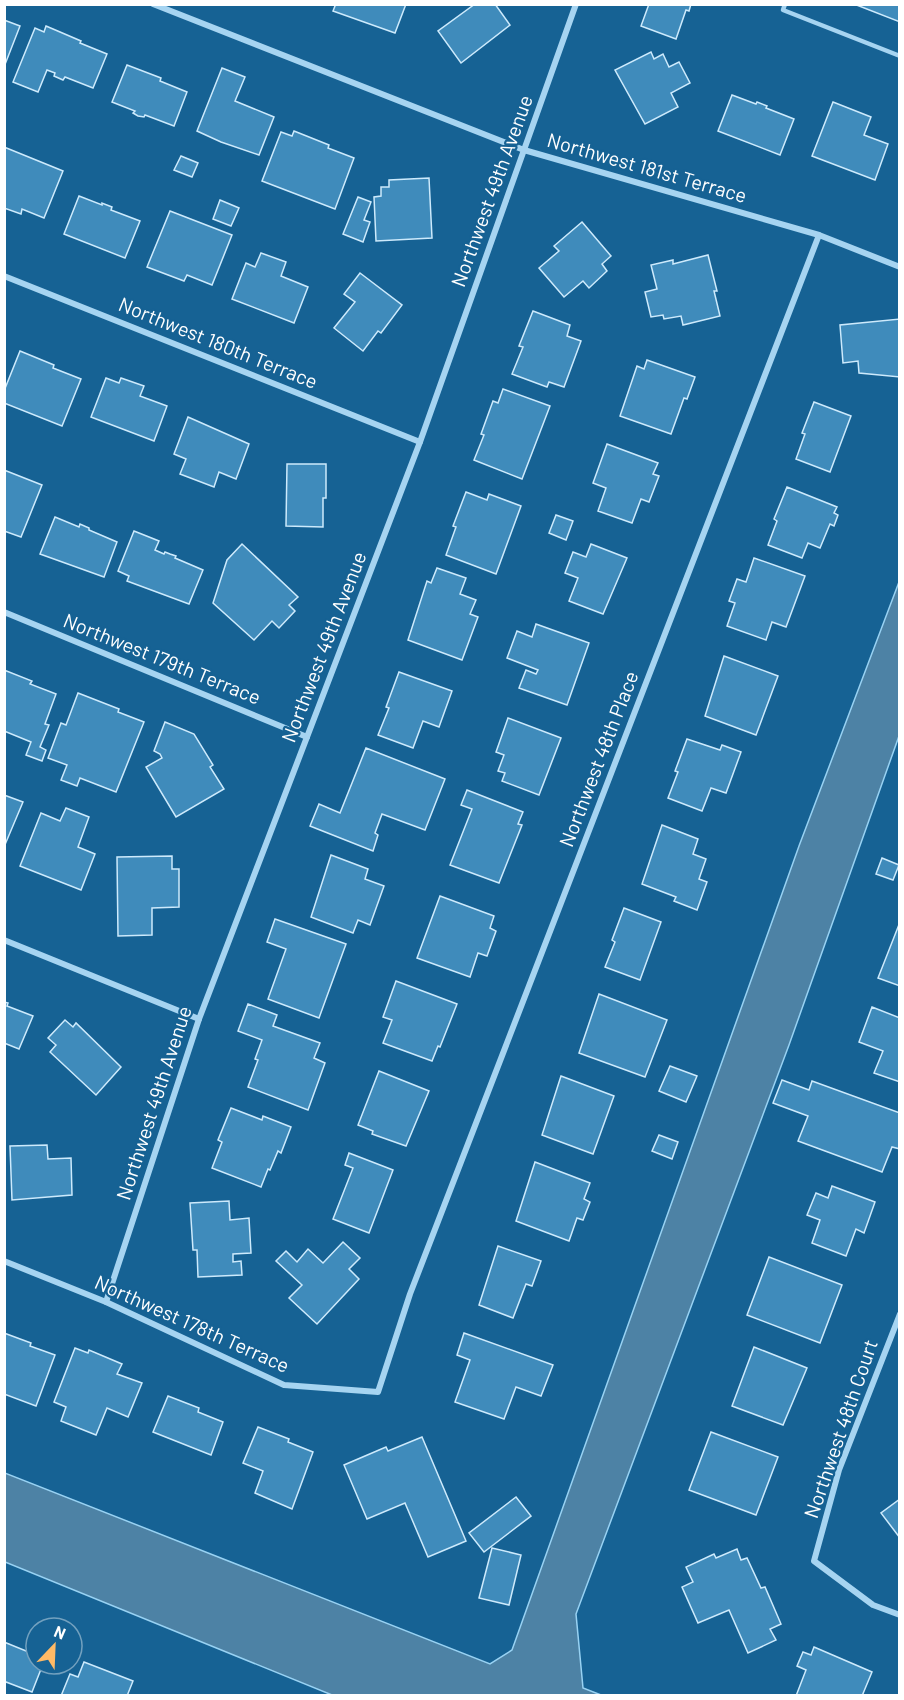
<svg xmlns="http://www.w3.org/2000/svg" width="904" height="1700" font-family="Barlow,sans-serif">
	<rect width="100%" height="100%" fill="#166294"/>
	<!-- water -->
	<polygon fill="#4d82a5" stroke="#98d2f3" stroke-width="1.5" points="899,582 899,736 789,1045 576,1614 583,1688 601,1695 332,1695 5,1562 5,1473 490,1664 512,1650 799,846"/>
	<!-- building -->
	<g fill="#3f8bbb" stroke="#cdeafc" stroke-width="1.5">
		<polygon points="332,4 406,4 395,33 333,11 335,6"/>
		<polygon points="475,4 495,4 510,25 461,63 438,31"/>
		<polygon points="649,4 691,4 689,11 686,10 676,39 641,26"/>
		<polygon points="854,4 900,4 900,22"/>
		<polygon points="4,20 20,26 4,67"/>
		<polygon points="46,26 81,41 80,43 107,54 93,88 65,77 63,80 54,76 55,73 47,70 38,92 13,82 35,28 44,32"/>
		<polygon points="651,52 654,59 663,54 669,67 679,62 690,83 671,93 678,107 645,124 615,70"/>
		<polygon points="127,65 161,78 160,81 187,92 174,126 145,115 144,117 138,116 133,113 135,111 112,102"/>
		<polygon points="222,68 245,77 235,101 274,117 259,155 221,142 197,131"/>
		<polygon points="732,95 756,104 757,102 767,106 766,108 794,119 780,155 718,131"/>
		<polygon points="833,102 871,117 864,135 888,144 875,180 812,156"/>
		<polygon points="294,131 329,145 328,148 354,158 335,209 262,181 281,132 292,136"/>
		<polygon points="4,147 63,171 44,218 22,209 21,214 4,208"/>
		<polygon points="181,156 198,163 192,177 174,170"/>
		<polygon points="429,178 432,238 376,241 374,197 381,196 381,187 389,187 389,180"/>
		<polygon points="79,196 102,205 102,203 112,207 111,210 140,221 125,258 64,234"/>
		<polygon points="358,197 371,202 364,220 370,222 363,242 343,234"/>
		<polygon points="220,200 239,208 231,226 213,219"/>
		<polygon points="170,211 232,235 212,285 187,275 184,281 147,267"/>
		<polygon points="582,222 611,256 602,264 607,271 589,288 583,281 564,297 539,268 559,251 554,246"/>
		<polygon points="261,253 286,262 281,276 308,287 294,323 232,299 246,263 255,267"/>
		<polygon points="708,255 717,291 714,291 720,316 683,325 681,316 664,319 663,315 651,317 645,292 657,289 651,265 673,260 673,264"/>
		<polygon points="360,273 402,305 381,333 378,331 363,351 334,328 355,302 344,294"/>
		<polygon points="533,311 570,325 567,336 581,341 564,387 549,382 547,387 512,374 523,347 519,346"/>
		<polygon points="900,319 900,377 859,373 858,361 843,363 840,325"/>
		<polygon points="20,351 54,365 53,368 81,379 62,426 4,403 4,391"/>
		<polygon points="647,360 695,377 687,399 684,398 671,434 620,416 637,366 644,369"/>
		<polygon points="106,378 119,383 121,378 144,386 140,396 167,406 154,441 91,417"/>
		<polygon points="503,389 550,406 522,479 474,460 484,435 481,434 493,401 498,403"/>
		<polygon points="814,402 851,416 830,472 796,459 805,434 802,433"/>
		<polygon points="188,417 249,444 236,479 219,472 214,487 180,474 186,459 174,454"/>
		<polygon points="607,444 658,463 653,474 659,476 649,502 641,499 632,523 598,511 606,488 593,483"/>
		<polygon points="287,464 326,464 326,498 323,498 323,527 286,526"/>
		<polygon points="4,470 42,485 21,537 4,531"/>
		<polygon points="787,487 837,507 834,513 838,515 834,526 830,524 820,548 808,543 802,558 768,545 777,521 774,519"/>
		<polygon points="466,492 487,500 489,494 521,506 496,574 446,555 456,527 453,526"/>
		<polygon points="556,515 573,521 566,540 549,533"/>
		<polygon points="55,517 79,527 80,524 89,528 89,530 117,542 104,577 40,554"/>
		<polygon points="134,531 159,541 155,550 164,554 165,552 170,554 176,556 175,558 203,570 189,604 127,581 129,576 118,571"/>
		<polygon points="242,544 298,597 289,605 295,611 279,628 272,621 254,640 213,603 227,560"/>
		<polygon points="591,544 627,558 603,614 569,601 578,578 565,573 573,552 586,557"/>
		<polygon points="754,558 805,576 786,627 772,622 766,640 727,626 735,603 729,601 737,579 746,582"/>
		<polygon points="437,568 466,578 460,594 476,600 470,614 478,617 462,660 408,640 427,581 431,583"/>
		<polygon points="536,624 589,643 567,705 519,688 526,670 536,674 538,670 507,658 517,631 532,637"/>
		<polygon points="724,656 778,676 756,735 705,716"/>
		<polygon points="4,670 32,681 30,684 56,694 45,724 49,725 40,747 46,750 42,761 26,755 31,742 4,731"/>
		<polygon points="399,672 452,691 439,727 423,721 413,748 378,735 389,708 386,707"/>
		<polygon points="78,693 119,709 118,712 144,722 116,792 80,778 77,786 61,780 67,765 48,758 61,723 66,725"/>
		<polygon points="508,718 561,738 539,795 502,781 505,773 498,771 504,755 496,752"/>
		<polygon points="165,722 194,734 213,765 210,767 224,789 176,817 146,767 162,758 160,754 154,751"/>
		<polygon points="687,739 720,750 722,745 741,752 726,793 711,788 702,811 668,798 678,772 675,771"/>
		<polygon points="366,748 445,779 425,830 382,814 375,833 378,835 373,851 310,826 319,804 340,813"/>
		<polygon points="467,790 523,812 518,824 522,825 499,883 450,865 472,809 461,805"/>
		<polygon points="4,795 23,802 4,847"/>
		<polygon points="66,808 89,817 78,847 95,854 81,890 20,866 41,813 60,821"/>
		<polygon points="662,825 698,839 693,854 706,859 699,879 707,882 697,910 674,901 676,897 642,884"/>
		<polygon points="331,855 368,869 365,879 384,886 370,925 358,920 353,933 311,917"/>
		<polygon points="172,856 172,869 179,869 179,907 152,908 152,935 118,936 117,857"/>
		<polygon points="882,858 899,865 893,880 876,874"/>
		<polygon points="440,896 494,916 490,928 496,931 487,956 478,953 470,977 417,958"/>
		<polygon points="624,908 661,922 640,980 605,967 615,942 612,940"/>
		<polygon points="275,919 346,944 319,1018 268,999 286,949 267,942"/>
		<polygon points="900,922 900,986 878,978"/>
		<polygon points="396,981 457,1004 440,1047 438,1046 432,1061 383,1043 392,1020 383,1017"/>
		<polygon points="599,994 667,1020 645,1077 579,1053"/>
		<polygon points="4,1002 8,1003 7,1006 33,1016 19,1049 4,1043"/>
		<polygon points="248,1004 277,1015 273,1026 320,1043 314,1058 325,1063 308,1110 248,1087 258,1060 255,1059 262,1040 238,1031"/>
		<polygon points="872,1007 900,1018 900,1082 874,1073 883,1051 859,1042"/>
		<polygon points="65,1020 73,1027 76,1023 121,1067 96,1095 50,1052 56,1045 48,1038"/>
		<polygon points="670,1066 697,1076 686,1102 659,1091"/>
		<polygon points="379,1071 429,1091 406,1146 372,1134 373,1131 358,1125"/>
		<polygon points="561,1076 614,1096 593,1154 542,1135"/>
		<polygon points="782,1080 809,1090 812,1081 900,1113 900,1149 892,1147 882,1172 798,1141 808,1116 773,1103"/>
		<polygon points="231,1108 262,1120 263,1116 291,1127 281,1153 278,1151 270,1170 268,1169 261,1187 212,1168 222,1142 218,1140"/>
		<polygon points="659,1135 678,1142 672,1159 652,1151"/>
		<polygon points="47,1145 48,1159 71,1158 72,1195 12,1200 10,1146"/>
		<polygon points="349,1153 393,1170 369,1233 333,1219 353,1168 345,1165"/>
		<polygon points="535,1162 590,1183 584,1199 590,1202 583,1220 577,1218 569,1241 516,1221"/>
		<polygon points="832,1186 875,1202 864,1233 856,1229 846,1256 812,1243 820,1220 807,1215 816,1193 828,1198"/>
		<polygon points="229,1201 230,1220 249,1218 251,1253 233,1254 233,1262 241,1261 242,1275 198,1277 197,1250 193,1250 190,1203"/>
		<polygon points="343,1242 360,1258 349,1269 359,1279 317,1324 289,1298 302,1285 276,1261 286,1251 297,1262 308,1249 323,1263"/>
		<polygon points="498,1246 541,1261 532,1286 526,1284 513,1318 479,1305"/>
		<polygon points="769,1257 842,1285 820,1343 747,1315"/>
		<polygon points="4,1333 31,1343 30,1346 55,1355 36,1406 4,1394"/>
		<polygon points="464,1333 553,1365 541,1396 516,1387 504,1419 455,1402 470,1360 457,1355"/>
		<polygon points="754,1347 807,1368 783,1425 732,1406"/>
		<polygon points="75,1348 88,1353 89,1350 122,1364 117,1374 142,1383 128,1417 107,1408 96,1435 61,1421 66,1407 54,1402"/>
		<polygon points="168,1396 199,1408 198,1412 223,1422 211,1455 153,1432"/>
		<polygon points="258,1427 289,1439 288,1442 313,1452 292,1509 255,1493 263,1471 243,1463"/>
		<polygon points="711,1432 778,1457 756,1515 689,1490"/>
		<polygon points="422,1437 466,1541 428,1557 405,1503 367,1519 344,1465 386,1447 388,1451"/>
		<polygon points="516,1497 531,1516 484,1552 469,1533"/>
		<polygon points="900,1499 900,1538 881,1513"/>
		<polygon points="492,1548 521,1555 509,1605 479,1598"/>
		<polygon points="737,1549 741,1560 747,1558 761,1588 765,1587 781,1624 770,1629 776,1640 748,1653 729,1610 698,1623 682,1587 693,1582 686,1567 714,1554 716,1558"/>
		<polygon points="4,1642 36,1655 36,1664 43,1664 32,1692 6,1682 4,1685"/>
		<polygon points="814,1647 872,1672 862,1696 796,1696 806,1670 797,1666 803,1652 811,1655"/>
		<polygon points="84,1662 133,1681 127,1696 61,1696 70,1674 78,1677"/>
	</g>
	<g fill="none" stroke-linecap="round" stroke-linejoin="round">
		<!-- service -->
		<polyline stroke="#a6d4f1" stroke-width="4.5" points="785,4 783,10 900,56"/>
		<!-- minor -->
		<g stroke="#a6d4f1" stroke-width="6">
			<polyline points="153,4 524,150 819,235 900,267"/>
			<polyline points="4,276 420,442"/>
			<polyline points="4,612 307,737"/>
			<polyline points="4,940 199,1019"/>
			<polyline points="4,1261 106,1302 284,1385 378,1392 410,1294 819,235"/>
			<polyline points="106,1302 199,1019 420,442 576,4"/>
			<polyline points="900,1314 839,1470 814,1561 873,1605 900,1615"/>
		</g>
	</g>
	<g text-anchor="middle" stroke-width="4.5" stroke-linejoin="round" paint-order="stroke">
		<!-- street labels -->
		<g font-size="20" fill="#fff" stroke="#166294">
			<text transform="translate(647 168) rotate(16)" y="7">Northwest 181st Terrace</text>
			<text transform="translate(492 191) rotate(-70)" y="7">Northwest 49th Avenue</text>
			<text transform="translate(218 343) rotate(22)" y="7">Northwest 180th Terrace</text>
			<text transform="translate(324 647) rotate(-69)" y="7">Northwest 49th Avenue</text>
			<text transform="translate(162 659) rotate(22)" y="7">Northwest 179th Terrace</text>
			<text transform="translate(599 759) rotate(-69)" y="7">Northwest 48th Place</text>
			<text transform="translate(154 1103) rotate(-72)" y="7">Northwest 49th Avenue</text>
			<text transform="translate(192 1324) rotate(24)" y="7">Northwest 178th Terrace</text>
			<text transform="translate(841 1429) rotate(-71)" y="7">Northwest 48th Court</text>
		</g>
	</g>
	<!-- border -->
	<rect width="904" height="1700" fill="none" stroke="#ffffff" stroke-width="12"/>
	<!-- north arrow -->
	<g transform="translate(54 1646) rotate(23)"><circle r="28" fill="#166294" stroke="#73a1bf" stroke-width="1.5"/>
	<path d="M0-4.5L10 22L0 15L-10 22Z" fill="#ffba66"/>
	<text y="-9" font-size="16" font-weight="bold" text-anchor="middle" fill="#ffffff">N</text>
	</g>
</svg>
